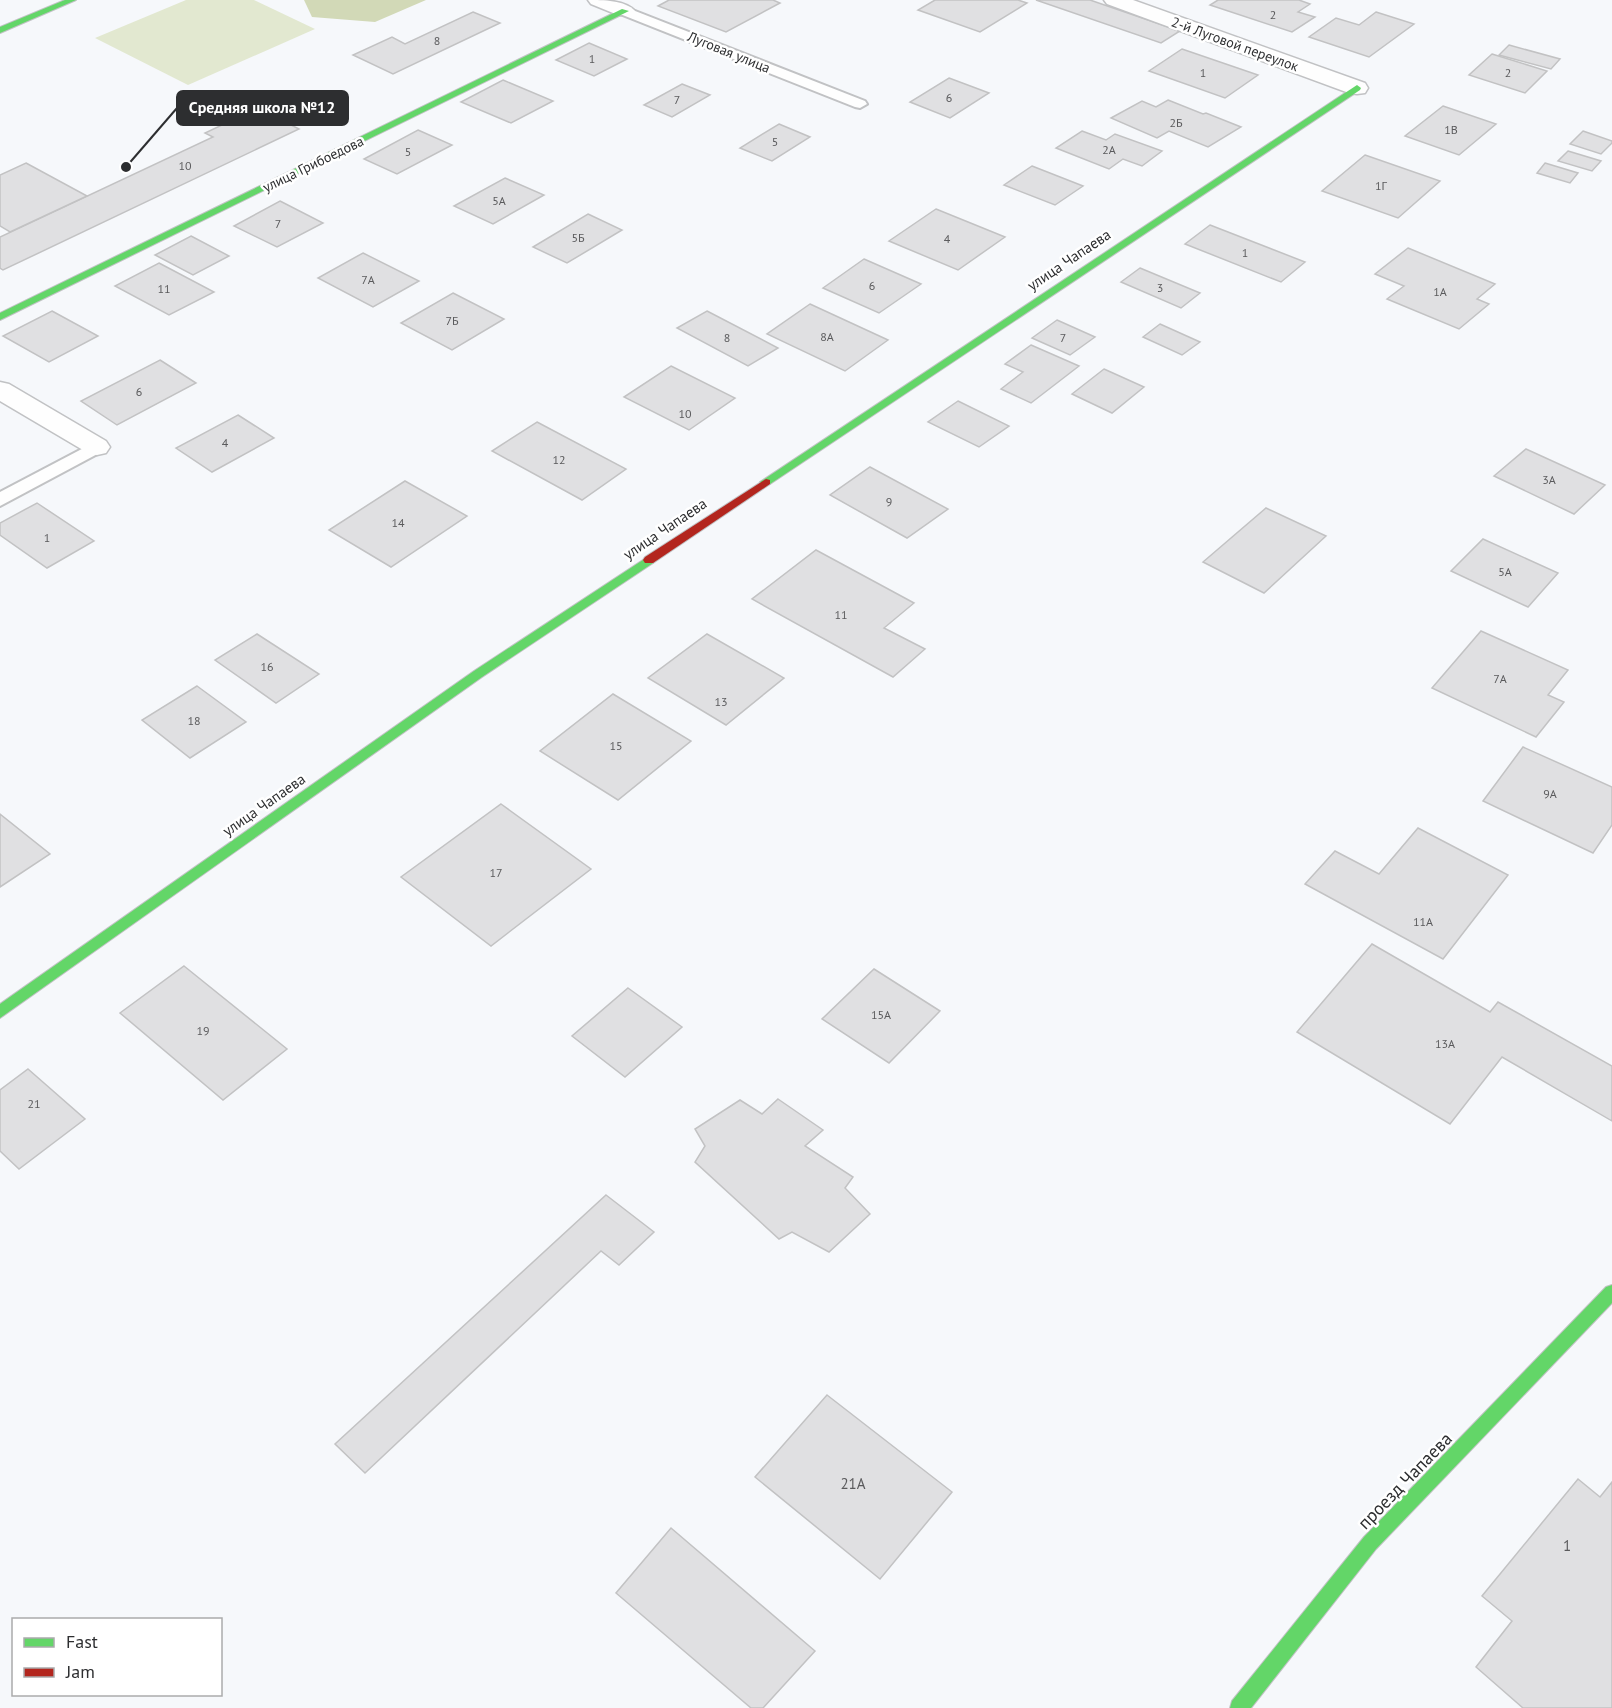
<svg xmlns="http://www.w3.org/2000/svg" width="1612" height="1708" font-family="'PT Sans',sans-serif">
	<rect width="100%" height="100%" fill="#f6f8fb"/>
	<!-- green -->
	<polygon fill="#e2e8d0" points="186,0 254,0 315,29 188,85 95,38"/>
	<!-- forest -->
	<polygon fill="#d2d9b7" points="304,0 426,0 375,22 312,17"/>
	<!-- building -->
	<g fill="#e0e0e2" stroke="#c2c2c3" stroke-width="1.5">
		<polygon points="669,0 773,0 780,3 726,32 658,6"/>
		<polygon points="935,0 1018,0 1027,3 980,32 918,10"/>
		<polygon points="1036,0 1090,0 1180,31 1161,43"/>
		<polygon points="1218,0 1299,0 1310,4 1298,12 1315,17 1292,32 1210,5"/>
		<polygon points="473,12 500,23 393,74 353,55 392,37 405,44"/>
		<polygon points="1376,12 1414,24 1369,57 1309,37 1336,18 1359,25"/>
		<polygon points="589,43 627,59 594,76 556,60"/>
		<polygon points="1509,45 1560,59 1551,69 1499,55"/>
		<polygon points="1182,49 1258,75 1225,98 1149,71"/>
		<polygon points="1492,54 1547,71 1525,93 1469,75"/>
		<polygon points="949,78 989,93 950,118 910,102"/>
		<polygon points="503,80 553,101 511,123 461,102"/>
		<polygon points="682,84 710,95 672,117 644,105"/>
		<polygon points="1168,100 1203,114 1206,113 1241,127 1208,147 1169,131 1157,138 1111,118 1142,101 1156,107"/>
		<polygon points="1443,106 1496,124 1459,155 1405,136"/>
		<polygon points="258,108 299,129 3,270 0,268 0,237 213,137 205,133"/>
		<polygon points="779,124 810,137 772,161 740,148"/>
		<polygon points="418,130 452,145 397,174 364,159"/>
		<polygon points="1082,131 1106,140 1115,134 1162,151 1142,166 1123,159 1109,169 1056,148"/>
		<polygon points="1583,131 1612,141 1612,143 1601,154 1570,144"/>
		<polygon points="1568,151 1601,161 1592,171 1558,161"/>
		<polygon points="1365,155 1440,181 1398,218 1322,191"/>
		<polygon points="26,163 87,196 10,232 0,226 0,175"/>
		<polygon points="1545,163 1578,173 1570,183 1537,173"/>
		<polygon points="1032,166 1083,186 1055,205 1004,185"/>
		<polygon points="505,178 544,195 493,224 454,206"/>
		<polygon points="280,201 323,223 277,247 234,226"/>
		<polygon points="936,209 1005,237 958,270 889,241"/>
		<polygon points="588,214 622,230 567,263 533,247"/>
		<polygon points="1210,225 1305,262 1281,282 1185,244"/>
		<polygon points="191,236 229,256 193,275 155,255"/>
		<polygon points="1408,248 1495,284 1477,299 1489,304 1459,329 1387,299 1404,286 1375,274"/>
		<polygon points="363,253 419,281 373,307 318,278"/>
		<polygon points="864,259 921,284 879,313 823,288"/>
		<polygon points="159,263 214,292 169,315 115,286"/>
		<polygon points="1140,268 1200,293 1181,308 1121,282"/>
		<polygon points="453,293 504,319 452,350 401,323"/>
		<polygon points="810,304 888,340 845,371 767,334"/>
		<polygon points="52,311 98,336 49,362 3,336"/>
		<polygon points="707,311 778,348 748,366 677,328"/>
		<polygon points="1057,320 1095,337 1070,355 1032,338"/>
		<polygon points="1160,324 1200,342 1182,355 1143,337"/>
		<polygon points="1031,345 1079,366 1031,403 1001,389 1023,372 1005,364"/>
		<polygon points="160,360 196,383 117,425 81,401"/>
		<polygon points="671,366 735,398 689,430 624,397"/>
		<polygon points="1104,369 1144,387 1112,413 1072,394"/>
		<polygon points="958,401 1009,426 979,447 928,422"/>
		<polygon points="238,415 274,438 212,472 176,448"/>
		<polygon points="537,422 626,469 582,500 492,451"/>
		<polygon points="1526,449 1605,485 1574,514 1494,476"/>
		<polygon points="870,467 948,509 907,538 830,495"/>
		<polygon points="405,481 467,516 391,567 329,530"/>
		<polygon points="37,503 94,541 47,568 0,535 0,523"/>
		<polygon points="1266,508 1326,536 1264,593 1203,562"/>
		<polygon points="1483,539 1558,573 1528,607 1451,571"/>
		<polygon points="816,550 914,603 884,628 925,649 893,677 752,599"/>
		<polygon points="1481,631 1568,670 1548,695 1564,702 1536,737 1432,688"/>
		<polygon points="257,634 319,674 276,703 215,660"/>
		<polygon points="707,634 784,678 726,725 648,678"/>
		<polygon points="197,686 246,722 190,758 142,720"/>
		<polygon points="613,694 691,741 618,800 540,751"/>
		<polygon points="1523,747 1612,787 1612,825 1593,853 1483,801"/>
		<polygon points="501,804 591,869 491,946 401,877"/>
		<polygon points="0,814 50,854 0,887"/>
		<polygon points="1418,828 1508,875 1443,959 1305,884 1335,851 1379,874"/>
		<polygon points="1372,944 1490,1012 1498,1002 1612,1066 1612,1121 1502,1057 1450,1124 1297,1032"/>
		<polygon points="184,966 287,1049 223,1100 120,1013"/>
		<polygon points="874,969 940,1011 889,1063 822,1019"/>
		<polygon points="628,988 682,1027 625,1077 572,1036"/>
		<polygon points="28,1069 85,1119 19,1169 0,1151 0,1090"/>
		<polygon points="778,1099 823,1130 805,1146 853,1177 845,1188 870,1214 829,1252 792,1232 779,1239 695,1162 705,1146 695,1129 740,1100 762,1114"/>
		<polygon points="606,1195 654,1232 619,1265 601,1251 365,1473 335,1444"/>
		<polygon points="827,1395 952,1492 880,1579 755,1477"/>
		<polygon points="1578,1479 1600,1497 1612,1482 1612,1708 1523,1708 1476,1667 1512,1621 1482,1596"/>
		<polygon points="671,1528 815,1651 763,1708 751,1708 616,1593"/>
	</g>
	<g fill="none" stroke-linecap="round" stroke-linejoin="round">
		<!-- lane casing -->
		<g stroke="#c1c2c4" stroke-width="4">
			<g id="lane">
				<polygon points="625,7 865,101 867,104 860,108 855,107 620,14 618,11"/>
				<polygon points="97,441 103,443 106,447 103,451 0,506 0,492"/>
			</g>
		</g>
		<!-- street casing -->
		<g stroke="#c1c2c4" stroke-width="3">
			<g id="street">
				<path d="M588,0C603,0 625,0 635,11L632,15H618L591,4Z"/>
				<polygon points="1104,0 1133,0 1365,83 1368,88 1365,93 1357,94 1349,93 1107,4"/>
				<polygon points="0,382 9,384 106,441 110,447 106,453 97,455 88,453 0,401"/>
			</g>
		</g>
		<!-- fast casing -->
		<g stroke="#c1c2c4" stroke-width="2">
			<g id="fast">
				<polygon points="65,0 76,0 0,33 0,27"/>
				<polygon points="622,9 629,11 0,320 0,313"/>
				<polygon points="1357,85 1361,88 1360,90 770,484 762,484 760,482"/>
				<polygon points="649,556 653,557 655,560 653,563 482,677 0,1018 0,1004 474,671"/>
				<polygon points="1612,1285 1612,1303 1376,1549 1251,1708 1230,1708 1232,1701 1364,1537 1606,1287"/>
			</g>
		</g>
		<!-- jam casing -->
		<g stroke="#c1c2c4" stroke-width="2">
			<polygon id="jam" points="766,479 770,480 770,484 653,563 645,563 643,560 645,557"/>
		</g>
		<!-- lane -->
		<use href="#lane" fill="#fefefe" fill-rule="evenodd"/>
		<!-- street -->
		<use href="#street" fill="#fefefe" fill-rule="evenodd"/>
		<!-- fast -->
		<use href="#fast" fill="#63d668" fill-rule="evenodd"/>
		<!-- jam -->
		<use href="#jam" fill="#b3261e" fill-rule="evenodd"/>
	</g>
	<g text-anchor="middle" stroke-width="5" stroke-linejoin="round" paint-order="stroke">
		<!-- number labels -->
		<g font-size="12" fill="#5a5a5c">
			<text x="1273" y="19">2</text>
			<text x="437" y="45">8</text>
			<text x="592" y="63">1</text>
			<text x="1203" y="77">1</text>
			<text x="1508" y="77">2</text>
			<text x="949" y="102">6</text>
			<text x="677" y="104">7</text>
			<text x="1176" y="127">2Б</text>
			<text x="1451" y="134">1В</text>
			<text x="775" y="146">5</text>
			<text x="1109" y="154">2А</text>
			<text x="408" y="156">5</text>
			<text x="185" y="170">10</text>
			<text x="1381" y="190">1Г</text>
			<text x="499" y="205">5А</text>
			<text x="278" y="228">7</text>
			<text x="578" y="242">5Б</text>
			<text x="947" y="243">4</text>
			<text x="1245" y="257">1</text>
			<text x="368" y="284">7А</text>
			<text x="872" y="290">6</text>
			<text x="1160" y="292">3</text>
			<text x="164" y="293">11</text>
			<text x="1440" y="296">1А</text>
			<text x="452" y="325">7Б</text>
			<text x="827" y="341">8А</text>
			<text x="727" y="342">8</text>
			<text x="1063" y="342">7</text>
			<text x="139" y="396">6</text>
			<text x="685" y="418">10</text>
			<text x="225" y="447">4</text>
			<text x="559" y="464">12</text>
			<text x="1549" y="484">3А</text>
			<text x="889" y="506">9</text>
			<text x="398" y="527">14</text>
			<text x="47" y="542">1</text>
			<text x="1505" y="576">5А</text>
			<text x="841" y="619">11</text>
			<text x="267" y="671">16</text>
			<text x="1500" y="683">7А</text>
			<text x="721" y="706">13</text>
			<text x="194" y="725">18</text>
			<text x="616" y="750">15</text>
			<text x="1550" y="798">9А</text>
			<text x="496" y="877">17</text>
			<text x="1423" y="926">11А</text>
			<text x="881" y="1019">15А</text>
			<text x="203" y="1035">19</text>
			<text x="1445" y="1048">13А</text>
			<text x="34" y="1108">21</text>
		</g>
		<!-- far-street labels -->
		<g font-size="14" fill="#2d2e30" stroke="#fff">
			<text transform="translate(1235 44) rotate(20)" y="5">2-й Луговой переулок</text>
			<text transform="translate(729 52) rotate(22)" y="5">Луговая улица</text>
			<text transform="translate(313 164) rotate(-26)" y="5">улица Грибоедова</text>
		</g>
		<!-- street labels -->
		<g font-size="15" fill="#2d2e30" stroke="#fff">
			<text transform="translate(1069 260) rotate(-34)" y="5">улица Чапаева</text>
			<text transform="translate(665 529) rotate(-34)" y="5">улица Чапаева</text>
			<text transform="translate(264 805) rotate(-35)" y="5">улица Чапаева</text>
		</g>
		<!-- near-number labels -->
		<g font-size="15" fill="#5a5a5c">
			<text x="853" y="1489">21А</text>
			<text x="1567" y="1551">1</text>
		</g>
		<!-- near-street labels -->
		<g font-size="18" fill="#2d2e30" stroke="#fff">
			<text transform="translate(1405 1481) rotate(-46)" y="6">проезд Чапаева</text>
		</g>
	</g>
	<!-- callouts -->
	<path fill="none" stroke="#2d2e30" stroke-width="2" d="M126 167L177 108"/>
	<circle fill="#2d2e30" stroke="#fff" stroke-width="2" cx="126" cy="167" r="6"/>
	<rect fill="#2d2e30" stroke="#2d2e30" stroke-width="2" x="177" y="91" width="171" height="34" rx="6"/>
	<g font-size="16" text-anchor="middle" font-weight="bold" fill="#fff">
		<text x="262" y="113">Средняя школа №12</text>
	</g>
	<!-- legend -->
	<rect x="12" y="1618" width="210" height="78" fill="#ffffff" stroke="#ababac" stroke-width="1.5"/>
	<rect x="24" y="1638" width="30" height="9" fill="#63d668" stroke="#ababac" stroke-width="1.5"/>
	<text x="66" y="1648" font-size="18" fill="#2d2e30">Fast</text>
	<rect x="24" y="1668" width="30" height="9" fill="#b3261e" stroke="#ababac" stroke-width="1.5"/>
	<text x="66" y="1678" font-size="18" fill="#2d2e30">Jam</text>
</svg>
